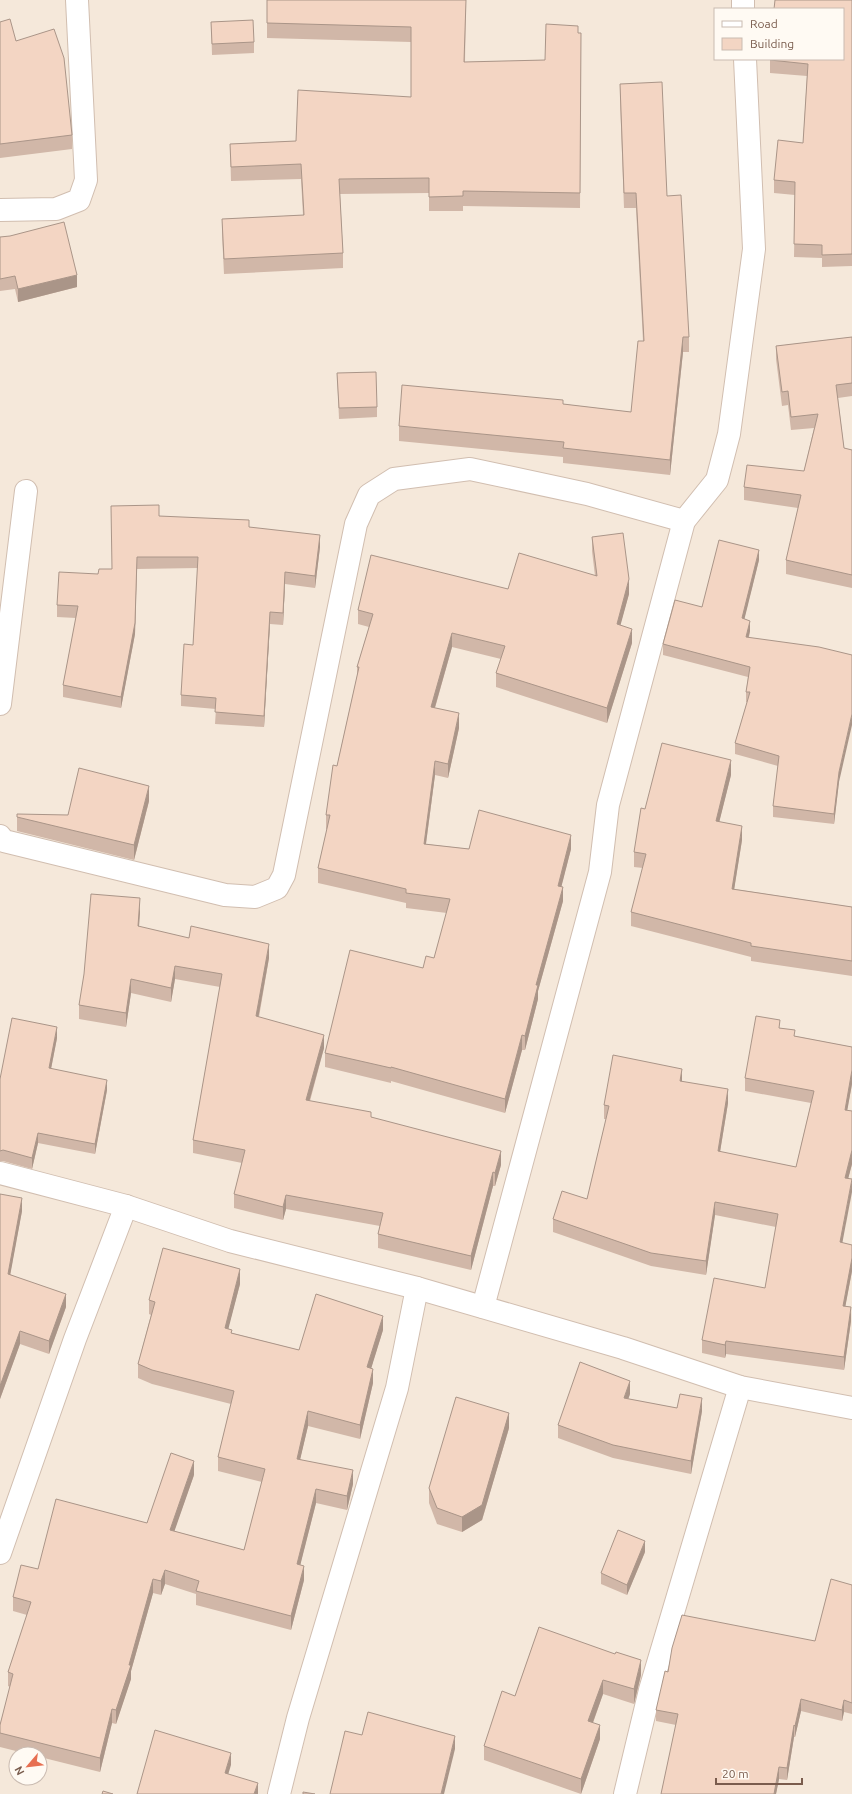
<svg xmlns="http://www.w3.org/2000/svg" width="852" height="1794" font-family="Ubuntu,sans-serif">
	<rect width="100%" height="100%" fill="#fdf6ec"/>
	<!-- residential -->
	<path fill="#f5e8da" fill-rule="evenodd" d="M0,0H852V1794H0ZM715,9H843V59H715ZM16,1754H40V1778H16Z"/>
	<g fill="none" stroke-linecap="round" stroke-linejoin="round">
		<!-- minor casing -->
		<g stroke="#d1beb0" stroke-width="24">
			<g id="minor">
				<polyline points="743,0 743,9"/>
				<polyline points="0,210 56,209 79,200 86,180 77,0"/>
				<polyline points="0,704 26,491"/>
				<polyline points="0,836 4,841 225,895 255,897 277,888 284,875 356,524 369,495 394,479 470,469 587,494 684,521"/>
				<polyline points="0,1173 126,1206 230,1241 417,1288 623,1348 740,1387 852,1408"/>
				<polyline points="483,1307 600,872 608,805 684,521 717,480 729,434 754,249 745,59"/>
				<polyline points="0,1553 75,1339 126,1206"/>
				<polyline points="279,1794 298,1718 397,1388 417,1288"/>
				<polyline points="625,1794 650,1690 740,1387"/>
			</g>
		</g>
		<!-- minor -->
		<use href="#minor" stroke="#fff" stroke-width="22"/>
	</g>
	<!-- wall -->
	<g fill="#d1b7a8">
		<polygon points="267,0 466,0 465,62 545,60 578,33 581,33 580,208 463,206 463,211 429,211 429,193 340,194 343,253 343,268 224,274 222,233 222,219 303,215 301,179 231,181 230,144 296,141 411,97 411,42 267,38"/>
		<polygon points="852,0 852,266 822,267 822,258 794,257 795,195 774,193 774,180 803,143 807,76 770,73 770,59"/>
		<polygon points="0,22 16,41 72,135 72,149 0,158"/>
		<polygon points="211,22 254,42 254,53 212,55"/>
		<polygon points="620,84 667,196 689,337 689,352 683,352 670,475 563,463 563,457 399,441 399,426 563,404 631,412 643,341 636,208 624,208 620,99"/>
		<polygon points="0,237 77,287 18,302 15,289 0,291"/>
		<polygon points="852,337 852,396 838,398 844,448 852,450 852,588 786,574 786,560 798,508 744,500 744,487 804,471 814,428 791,430 788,405 782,406 776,359 776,346"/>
		<polygon points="337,373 377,407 377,417 339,419"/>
		<polygon points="159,516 249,527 320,547 315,588 285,584 283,625 270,624 264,727 215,724 216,709 181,706 181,695 193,645 198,568 137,569 135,634 121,708 63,697 63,685 76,618 57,617 57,605 98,574 112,569"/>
		<polygon points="592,537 629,594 620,625 632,643 607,723 496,687 496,673 501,659 452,647 435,708 459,728 448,778 435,775 426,844 469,849 571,849 561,887 563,901 538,991 538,999 525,1050 522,1050 505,1113 391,1081 391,1083 325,1067 325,1053 434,958 447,913 406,908 406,903 318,883 318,868 327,829 326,829 326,815 357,676 357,667 369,627 358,624 358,610 508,589 595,576 592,551"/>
		<polygon points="759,560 744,619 750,631 749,637 839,782 834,824 773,817 773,806 778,766 735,754 735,743 747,702 746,702 746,692 748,677 663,655 663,644 702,607"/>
		<polygon points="731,775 719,822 742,840 734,889 852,907 852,976 751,961 751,957 631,926 631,912 643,868 634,867 634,852 645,809"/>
		<polygon points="149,801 134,860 17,831 17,817 68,815"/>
		<polygon points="140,911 139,927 269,958 259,1017 324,1048 310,1101 371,1117 501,1165 495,1186 493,1186 471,1270 378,1248 378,1234 380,1226 286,1209 283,1220 234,1208 234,1194 242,1163 193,1153 193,1140 220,987 175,979 171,1002 131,993 126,1027 79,1019 79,1005"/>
		<polygon points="780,1028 795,1036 852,1047 852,1084 847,1110 852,1111 852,1164 848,1178 842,1243 852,1245 852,1271 845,1307 851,1321 844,1370 726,1354 725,1358 702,1353 702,1340 765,1288 776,1227 715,1215 706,1275 651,1266 553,1232 553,1219 587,1199 606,1119 604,1119 604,1105 682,1081 728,1103 720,1152 796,1167 811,1103 745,1091 745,1078"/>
		<polygon points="57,1038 51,1069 107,1090 95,1154 38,1143 32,1169 3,1161 0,1161 0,1079"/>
		<polygon points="0,1194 22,1211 10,1274 66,1307 49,1354 20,1344 0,1399"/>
		<polygon points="240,1284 228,1328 232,1333 299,1350 383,1330 371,1368 373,1383 360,1439 308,1426 300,1459 353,1484 347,1510 316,1503 300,1565 304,1580 291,1630 196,1605 196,1594 165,1584 161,1595 153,1593 131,1671 131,1679 116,1724 112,1723 100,1772 40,1757 40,1754 28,1754 0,1747 0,1725 10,1687 8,1686 8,1672 27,1615 13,1611 13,1597 38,1569 147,1523 194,1475 174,1531 244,1550 262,1482 218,1471 218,1457 231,1404 152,1384 138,1378 138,1364 151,1315 149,1314 149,1300"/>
		<polygon points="630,1394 628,1399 677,1408 702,1411 691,1474 613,1458 558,1438 558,1425"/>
		<polygon points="509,1428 482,1520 462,1532 437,1524 429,1503 429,1488"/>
		<polygon points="645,1552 627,1595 601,1584 601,1573"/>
		<polygon points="852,1585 852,1714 844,1712 842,1721 801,1711 795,1737 794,1737 787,1780 779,1779 776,1794 661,1794 676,1725 656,1721 656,1710 668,1672 815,1641"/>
		<polygon points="539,1627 641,1675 634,1704 603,1694 593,1723 600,1739 581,1794 484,1760 484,1746 515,1696"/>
	</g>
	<!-- shaded-wall -->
	<g fill="#aa9588">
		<polygon points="77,275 77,287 18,302 18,289"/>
		<polygon points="683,337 683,352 670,475 670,460"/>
		<polygon points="320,535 320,547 315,588 315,576"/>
		<polygon points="759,550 759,560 742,629 742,618"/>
		<polygon points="137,557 135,634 121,708 121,697"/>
		<polygon points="285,572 285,584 283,625 283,613"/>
		<polygon points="629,579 629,594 617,638 617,624"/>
		<polygon points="270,612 270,624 264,727 264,716"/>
		<polygon points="750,621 750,631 746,647 746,637"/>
		<polygon points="632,629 632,643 607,723 607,708"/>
		<polygon points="452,633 452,647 431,721 431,707"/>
		<polygon points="459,713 459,728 448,778 448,764"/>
		<polygon points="852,714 852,725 839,782 834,824 834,814 839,772"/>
		<polygon points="731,760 731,775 716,835 716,821"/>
		<polygon points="435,761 435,775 424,858 424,844"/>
		<polygon points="149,786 149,801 134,860 134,845"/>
		<polygon points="742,826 742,840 732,903 732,889"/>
		<polygon points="571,835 571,849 558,900 558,886"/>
		<polygon points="563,887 563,901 538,991 538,999 525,1050 525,1036 536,985"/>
		<polygon points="140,898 140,911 138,940 138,926"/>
		<polygon points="269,944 269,958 256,1030 256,1016"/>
		<polygon points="175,966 175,979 171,1002 171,988"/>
		<polygon points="131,979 131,993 126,1027 126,1013"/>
		<polygon points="57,1027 57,1038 49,1079 49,1068"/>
		<polygon points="324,1035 324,1048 306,1113 306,1100"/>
		<polygon points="522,1035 522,1050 505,1113 505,1099"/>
		<polygon points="682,1069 682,1082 680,1081"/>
		<polygon points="852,1070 852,1084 845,1123 845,1110"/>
		<polygon points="107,1080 107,1090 95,1154 95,1144"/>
		<polygon points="728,1089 728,1103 718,1164 718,1151"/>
		<polygon points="38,1133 38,1143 32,1169 32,1158"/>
		<polygon points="852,1150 852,1164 845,1191 845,1178"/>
		<polygon points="501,1151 501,1165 495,1186 495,1173"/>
		<polygon points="493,1172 493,1186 471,1270 471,1256"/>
		<polygon points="852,1179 852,1192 840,1255 840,1242"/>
		<polygon points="286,1195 286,1209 283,1220 283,1207"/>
		<polygon points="22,1198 22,1211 8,1287 8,1274"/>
		<polygon points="715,1202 715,1215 706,1275 706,1261"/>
		<polygon points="852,1258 852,1271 843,1319 843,1306"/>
		<polygon points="240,1269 240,1284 225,1342 225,1328"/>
		<polygon points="66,1294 66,1307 49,1354 49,1341"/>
		<polygon points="851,1307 851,1321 844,1370 844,1357"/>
		<polygon points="383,1316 383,1330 367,1382 367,1367"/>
		<polygon points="20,1331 20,1344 0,1399 0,1386"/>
		<polygon points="726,1341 726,1354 725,1358 725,1345"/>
		<polygon points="373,1369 373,1383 360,1439 360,1425"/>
		<polygon points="630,1381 630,1394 624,1411 624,1398"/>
		<polygon points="702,1398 702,1411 691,1474 691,1461"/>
		<polygon points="308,1411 308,1426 297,1473 297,1459"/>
		<polygon points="509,1413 509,1428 482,1520 462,1532 462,1517"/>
		<polygon points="194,1461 194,1475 170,1544 170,1530"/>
		<polygon points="353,1470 353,1484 347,1510 347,1496"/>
		<polygon points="316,1489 316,1503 297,1578 297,1564"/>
		<polygon points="645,1541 645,1552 627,1595 627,1585"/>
		<polygon points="304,1566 304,1580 291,1630 291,1616"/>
		<polygon points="165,1570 165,1584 161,1595 161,1581"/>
		<polygon points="153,1579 153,1593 131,1671 131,1679 116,1724 116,1710 129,1665"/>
		<polygon points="641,1660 641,1675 634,1704 634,1689"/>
		<polygon points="603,1680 603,1694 588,1736 588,1721"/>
		<polygon points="801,1699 801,1711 795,1737 795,1726"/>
		<polygon points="844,1700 844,1712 842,1721 842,1710"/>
		<polygon points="112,1709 112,1723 100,1772 100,1758"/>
		<polygon points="600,1725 600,1739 581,1794 581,1779"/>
		<polygon points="794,1725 794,1737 787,1780 787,1768"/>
		<polygon points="455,1736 455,1749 444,1794 441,1794"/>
		<polygon points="231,1753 231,1765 225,1785 225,1773"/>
		<polygon points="779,1767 779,1779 776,1794 774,1794"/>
		<polygon points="258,1783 258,1794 254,1794"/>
	</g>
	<!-- building -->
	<g fill="#f3d5c3" stroke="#aa9588">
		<polygon points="267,0 466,0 464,62 545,60 546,24 578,26 578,33 581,33 580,193 463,191 463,196 429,197 429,178 339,179 343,253 224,259 222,219 304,215 301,164 231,167 230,144 296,141 298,90 411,97 411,27 267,23"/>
		<polygon points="775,0 852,0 852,254 822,255 822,245 794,244 795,182 774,180 778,140 803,143 808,64 770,60 770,59 843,59 843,9 774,9"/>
		<polygon points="10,19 16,41 54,29 64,58 72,135 0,144 0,22"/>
		<polygon points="253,20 254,42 212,44 211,22"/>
		<polygon points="662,82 667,196 681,195 689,337 683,337 670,460 563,448 564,442 399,426 402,385 563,400 563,404 631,412 638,341 644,341 636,193 624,193 620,84"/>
		<polygon points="64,222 77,275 18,289 15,276 0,279 0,237 10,236"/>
		<polygon points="852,337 852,383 836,385 844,448 852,450 852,575 786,560 801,495 744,487 747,465 804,471 818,414 791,417 788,391 782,392 776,346"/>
		<polygon points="376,372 377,407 339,408 337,373"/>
		<polygon points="159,505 159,516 249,520 249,527 320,535 315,576 285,572 283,613 270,612 264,716 215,712 216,698 181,695 184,644 193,645 198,557 137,557 135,623 121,697 63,685 78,606 57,605 59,572 98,574 99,569 112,569 111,506"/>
		<polygon points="623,533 629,579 617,624 632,629 607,708 496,673 505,646 452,633 431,707 459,713 448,764 435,761 424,844 469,849 479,810 571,835 558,886 563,887 536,985 538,985 525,1036 522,1035 505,1099 391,1067 391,1068 325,1053 350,950 423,968 426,956 434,958 450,899 406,893 406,889 318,868 330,815 326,815 333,765 337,766 359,667 357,667 373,614 358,610 371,555 508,589 519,553 597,576 592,537"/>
		<polygon points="719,540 759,550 742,618 750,621 746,637 819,647 852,655 852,714 839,772 834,814 773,806 779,756 735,743 750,692 746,692 750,667 663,644 675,600 702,607"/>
		<polygon points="662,743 731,760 716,821 742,826 732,889 852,907 852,961 751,946 751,943 631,912 646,854 634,852 641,808 645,809"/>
		<polygon points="79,768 149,786 134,845 17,817 17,814 68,815"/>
		<polygon points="91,894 140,898 138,926 189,938 191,926 269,944 256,1016 324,1035 306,1100 371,1112 371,1117 501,1151 495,1173 493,1172 471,1256 378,1234 383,1213 286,1195 283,1207 234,1194 245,1150 193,1140 222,974 175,966 171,988 131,979 126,1013 79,1005 84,974"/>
		<polygon points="756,1016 780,1020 779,1028 795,1030 794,1036 852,1047 852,1070 845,1110 852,1111 852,1150 845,1178 852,1179 840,1242 852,1245 852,1258 843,1306 851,1307 844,1357 726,1341 725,1345 702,1340 714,1278 765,1288 778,1214 715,1202 706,1261 651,1253 553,1219 562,1191 587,1199 609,1106 604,1105 613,1055 682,1069 680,1081 728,1089 718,1151 796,1167 814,1091 745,1078"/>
		<polygon points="12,1018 57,1027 49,1068 107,1080 95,1144 38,1133 32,1158 3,1150 0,1151 0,1079"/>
		<polygon points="0,1194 22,1198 8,1274 66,1294 49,1341 20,1331 0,1386"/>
		<polygon points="163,1248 240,1269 225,1328 232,1330 231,1333 299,1350 316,1294 383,1316 367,1367 373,1369 360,1425 308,1411 297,1459 353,1470 347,1496 316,1489 297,1564 304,1566 291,1616 196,1591 199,1581 165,1570 161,1581 153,1579 129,1665 131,1665 116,1710 112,1709 100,1758 0,1733 0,1725 13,1674 8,1672 31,1602 13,1597 21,1565 38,1569 56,1499 147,1523 171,1453 194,1461 170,1530 244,1550 265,1469 218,1457 234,1391 152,1370 138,1364 155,1302 149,1300"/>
		<polygon points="580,1362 630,1381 624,1398 677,1408 680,1394 702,1398 691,1461 613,1445 558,1425"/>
		<polygon points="456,1397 509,1413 482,1505 462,1517 437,1508 429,1488"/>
		<polygon points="618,1530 645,1541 627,1585 601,1573"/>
		<polygon points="831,1579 852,1585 852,1703 844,1700 842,1710 801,1699 795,1726 794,1725 787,1768 779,1767 774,1794 661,1794 678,1714 656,1710 665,1671 668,1672 672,1648 682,1615 815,1641"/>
		<polygon points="539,1627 615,1654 616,1652 641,1660 634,1689 603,1680 588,1721 600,1725 581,1779 484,1746 502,1691 515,1696"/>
		<polygon points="368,1712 455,1736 441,1794 330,1794 345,1731 362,1735"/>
		<polygon points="155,1730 231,1753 225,1773 258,1783 254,1794 137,1794"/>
		<polygon points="103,1791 113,1794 102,1794"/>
		<polygon points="303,1792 315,1794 303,1794"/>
	</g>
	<!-- legend -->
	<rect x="714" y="8" width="130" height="52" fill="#fffaf3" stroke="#cabbb1"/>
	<rect x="722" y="21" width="20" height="6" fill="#ffffff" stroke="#cabbb1"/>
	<text x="750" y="28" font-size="12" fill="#7a5c4d">Road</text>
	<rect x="722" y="38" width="20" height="12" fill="#f3d5c3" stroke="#cabbb1"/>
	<text x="750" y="48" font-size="12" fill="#7a5c4d">Building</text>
	<!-- north arrow -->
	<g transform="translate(28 1766) rotate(242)"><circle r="19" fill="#fffaf3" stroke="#cabbb1"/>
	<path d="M0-3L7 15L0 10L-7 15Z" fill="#e76f51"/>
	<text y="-6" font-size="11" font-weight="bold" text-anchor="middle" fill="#7a5c4d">N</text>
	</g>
	<!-- scale -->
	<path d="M716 1778v6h86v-6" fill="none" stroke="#7a5c4d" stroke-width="2"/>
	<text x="722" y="1778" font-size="12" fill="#7a5c4d" stroke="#fffaf3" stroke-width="3" paint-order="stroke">20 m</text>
</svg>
